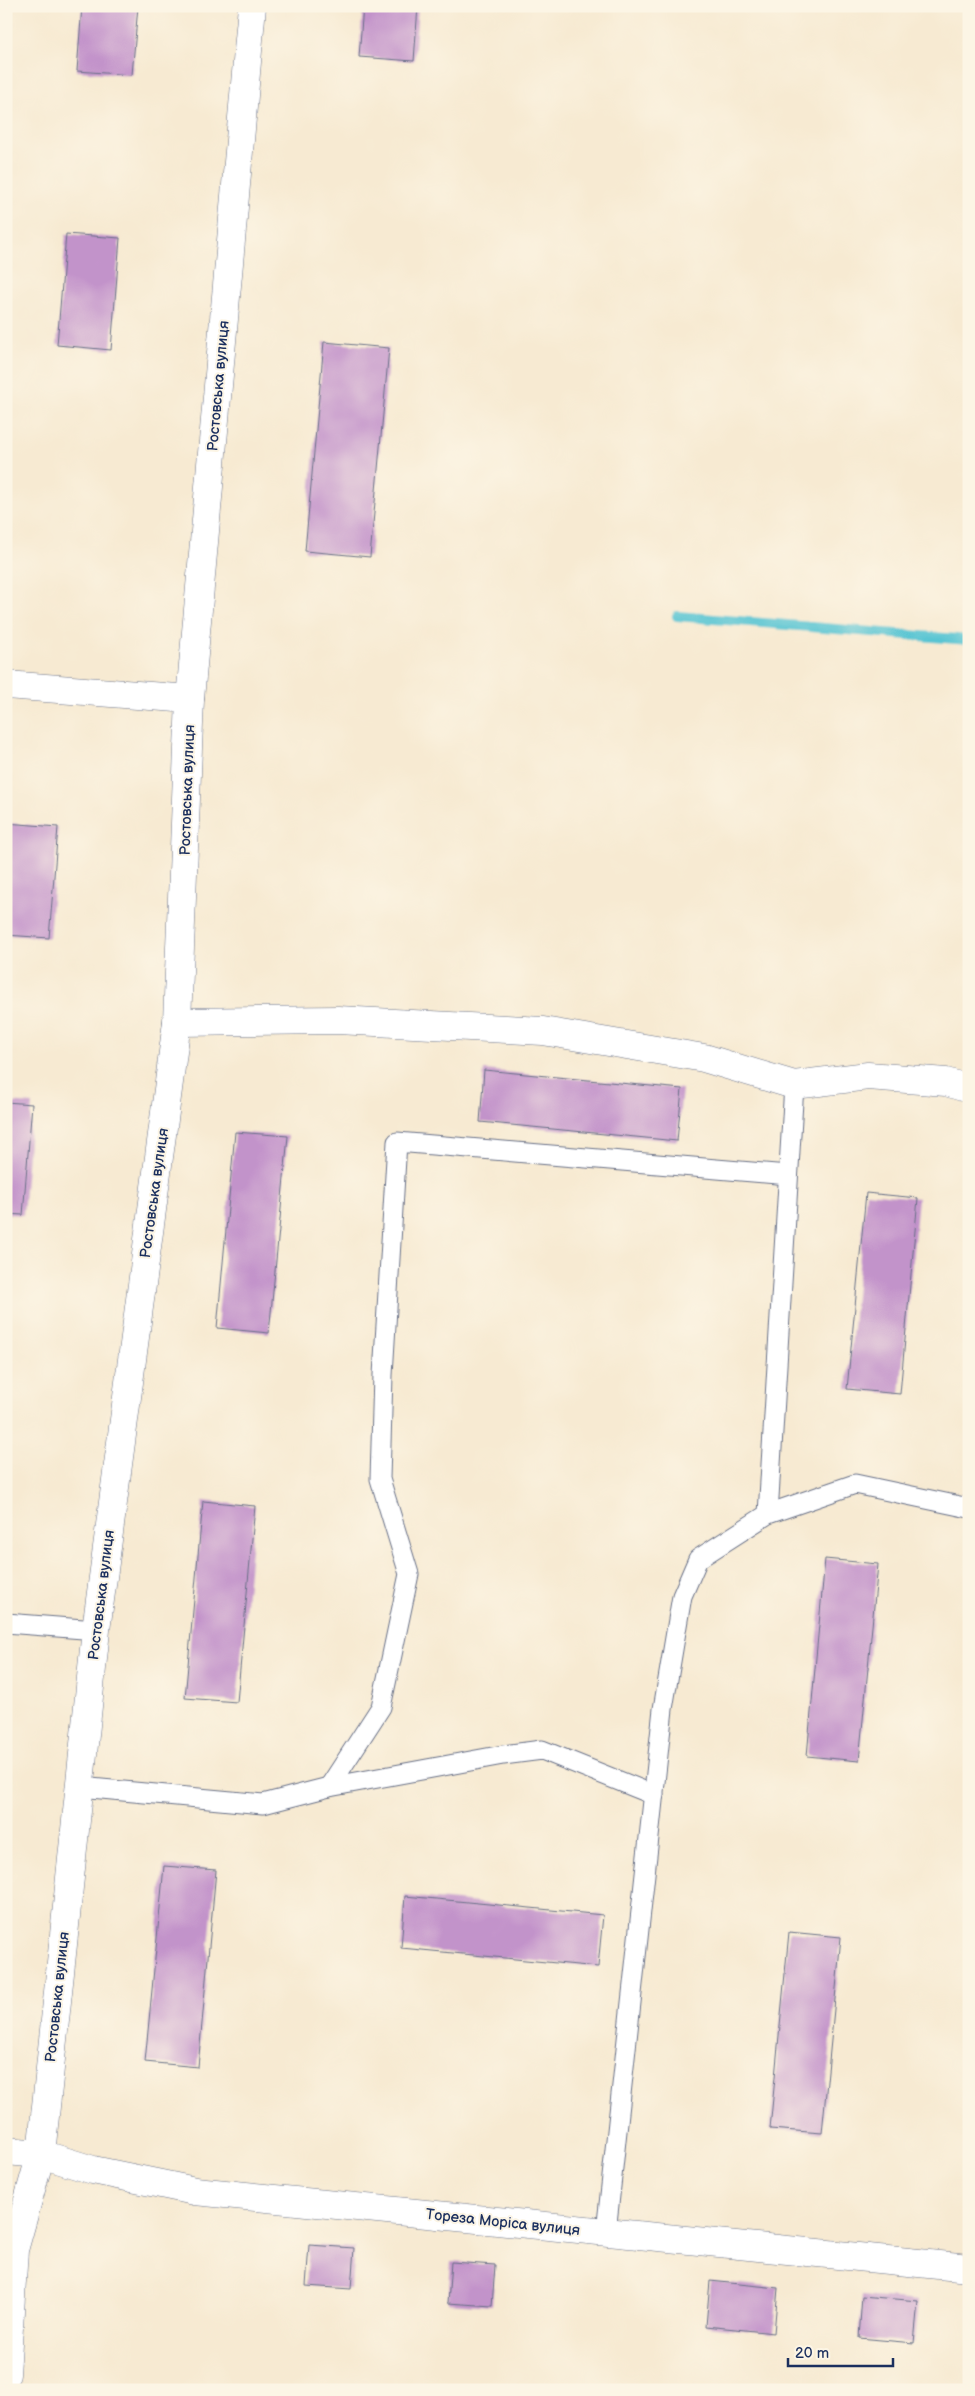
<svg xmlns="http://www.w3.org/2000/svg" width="975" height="2396" font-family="'Balsamiq Sans',sans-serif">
	<rect width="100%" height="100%" fill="#fcf5e5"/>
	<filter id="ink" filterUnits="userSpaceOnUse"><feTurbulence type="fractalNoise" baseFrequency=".02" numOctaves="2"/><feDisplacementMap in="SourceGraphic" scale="10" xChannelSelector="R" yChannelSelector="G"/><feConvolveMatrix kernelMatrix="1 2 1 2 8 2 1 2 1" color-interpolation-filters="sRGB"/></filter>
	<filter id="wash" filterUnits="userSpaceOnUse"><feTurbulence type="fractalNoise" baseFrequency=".0096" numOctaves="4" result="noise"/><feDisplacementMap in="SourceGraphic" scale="20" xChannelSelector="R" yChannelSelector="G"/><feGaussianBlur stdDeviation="1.12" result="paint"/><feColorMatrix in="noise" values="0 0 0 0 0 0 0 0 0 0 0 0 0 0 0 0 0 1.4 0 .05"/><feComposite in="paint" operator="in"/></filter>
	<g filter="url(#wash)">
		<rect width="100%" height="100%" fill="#f7ead2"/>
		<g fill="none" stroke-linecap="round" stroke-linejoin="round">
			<!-- stream -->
			<polyline stroke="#59c5d3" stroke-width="10" points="677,616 969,640"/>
		</g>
		<g id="blocks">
			<!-- building -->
			<g fill="#c293ca">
				<polygon points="82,6 138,6 132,75 77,71"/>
				<polygon points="363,6 418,6 414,61 359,57"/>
				<polygon points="66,234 120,238 111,350 57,345"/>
				<polygon points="324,342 389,348 370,557 305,551"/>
				<polygon points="6,823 58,827 49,938 6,935"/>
				<polygon points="484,1070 682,1089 677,1141 480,1122"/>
				<polygon points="6,1102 32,1104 23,1215 6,1214"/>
				<polygon points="235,1132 288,1136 269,1333 217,1328"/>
				<polygon points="866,1193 918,1198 900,1394 847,1389"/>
				<polygon points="203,1501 255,1506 237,1702 185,1698"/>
				<polygon points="825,1559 878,1564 859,1761 807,1756"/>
				<polygon points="164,1866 216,1870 198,2067 145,2062"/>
				<polygon points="405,1896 603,1915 598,1967 401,1948"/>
				<polygon points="789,1932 841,1937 822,2133 770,2129"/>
				<polygon points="309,2245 354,2248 351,2289 306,2286"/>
				<polygon points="451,2262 495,2265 492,2306 448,2303"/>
				<polygon points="710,2281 778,2288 774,2333 706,2326"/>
				<polygon points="862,2296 918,2301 914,2343 859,2338"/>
			</g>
		</g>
	</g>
	<g filter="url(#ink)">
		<use href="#blocks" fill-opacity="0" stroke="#687087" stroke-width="1"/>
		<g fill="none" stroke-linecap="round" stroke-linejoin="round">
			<!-- service casing -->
			<g stroke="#687087" stroke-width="21">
				<g id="service">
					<polyline points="768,1514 794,1085"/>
					<polyline points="6,1623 96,1630"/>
					<polyline points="80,1787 263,1804 329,1787 503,1755 542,1750 654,1795"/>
					<polyline points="329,1787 381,1707 409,1574 380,1479 383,1375 397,1142 788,1175"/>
					<polyline points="606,2232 663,1709 682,1596 698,1559 768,1514 855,1484 969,1508"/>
				</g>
			</g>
			<!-- minor casing -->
			<g stroke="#687087" stroke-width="29">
				<g id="minor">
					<polyline points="6,685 190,699"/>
					<polyline points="177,1022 338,1020 543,1031 704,1058 794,1085 868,1076 946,1082 969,1089"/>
					<polyline points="6,2151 41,2154 93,2170 195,2191 969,2268"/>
					<polyline points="6,2374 14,2250 41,2154 96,1630 177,1022 190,699 252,6"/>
				</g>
			</g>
			<!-- service -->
			<use href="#service" stroke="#fff" stroke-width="19"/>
			<!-- minor -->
			<use href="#minor" stroke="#fff" stroke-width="28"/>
		</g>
	</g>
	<g text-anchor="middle" stroke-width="4" stroke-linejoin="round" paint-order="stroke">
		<!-- street labels -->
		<g font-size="15" fill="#1b2f5e" stroke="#fcf5e5">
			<text transform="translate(218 386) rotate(-85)" y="5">Ростовська вулиця</text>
			<text transform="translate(187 790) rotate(-88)" y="5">Ростовська вулиця</text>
			<text transform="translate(154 1193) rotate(-82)" y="5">Ростовська вулиця</text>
			<text transform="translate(101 1595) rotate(-83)" y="5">Ростовська вулиця</text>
			<text transform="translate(57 1997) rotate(-84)" y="5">Ростовська вулиця</text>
			<text transform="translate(503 2222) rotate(6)" y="5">Тореза Моріса вулиця</text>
		</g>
	</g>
	<!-- margin -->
	<rect width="975" height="2396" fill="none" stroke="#fcf5e5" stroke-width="25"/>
	<!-- scale -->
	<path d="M788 2358v8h105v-8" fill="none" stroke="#1b2f5e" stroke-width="2.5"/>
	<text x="795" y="2358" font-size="15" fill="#1b2f5e" stroke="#fcf5e5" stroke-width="4" paint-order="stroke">20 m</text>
</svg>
